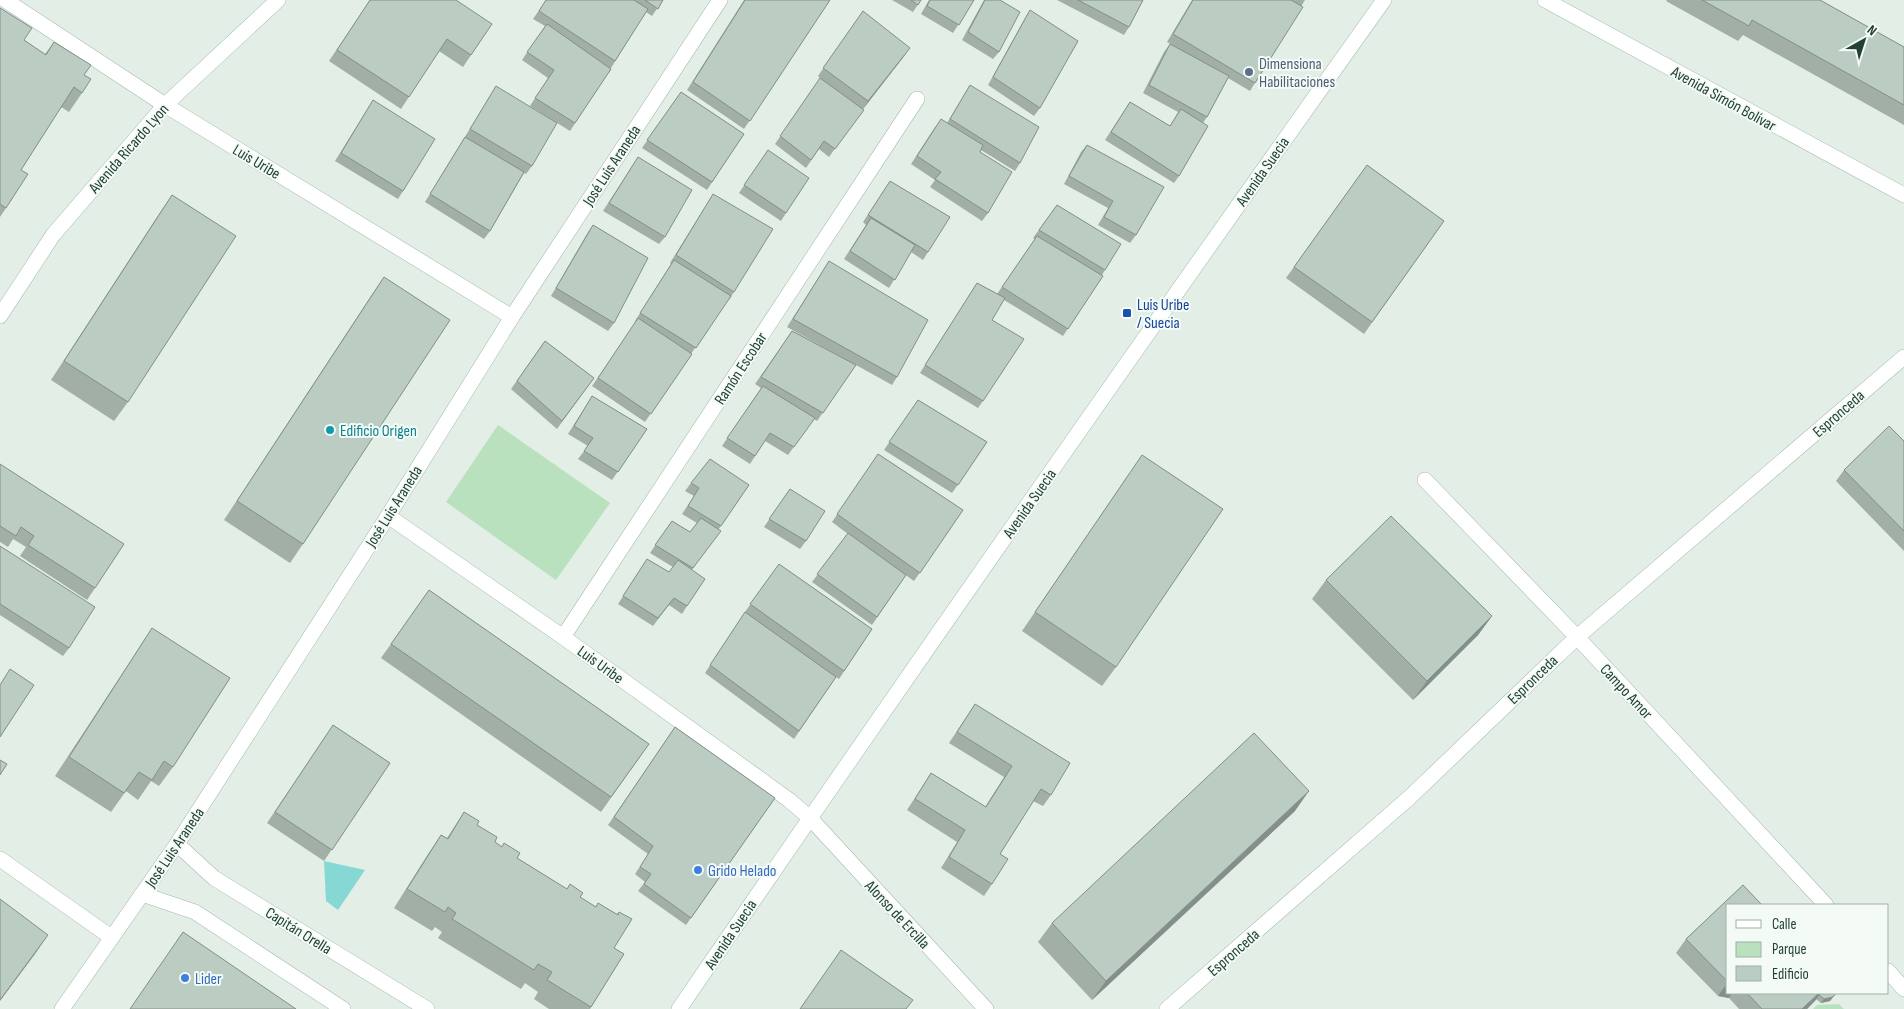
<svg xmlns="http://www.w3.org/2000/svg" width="1904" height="1009" font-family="'Sofia Sans Condensed',sans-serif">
	<rect width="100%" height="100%" fill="#e3eee7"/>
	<!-- green -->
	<g fill="#bae1bd">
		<polygon points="498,425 610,503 556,580 446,502"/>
		<polygon points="1839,1004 1844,1009 1813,1009 1817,1005"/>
	</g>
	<!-- water -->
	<polygon fill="#86d8d5" points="324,861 365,870 338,910 326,901"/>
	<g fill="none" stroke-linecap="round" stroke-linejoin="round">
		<!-- street casing -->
		<g stroke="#a5b7ad" stroke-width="16">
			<g id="street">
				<polyline points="5,0 165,105 512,317"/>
				<polyline points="1425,480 1577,637 1826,905"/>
				<polyline points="388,516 563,637 789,800 810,818 986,1009"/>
				<polyline points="563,637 917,99"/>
				<polyline points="177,844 214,878 427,1009"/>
				<polyline points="0,859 111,937"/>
				<polyline points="142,894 195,912 343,1009"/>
				<polyline points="1888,971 1904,989"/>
				<polyline points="62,1009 177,844 388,516 512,317 720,0"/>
				<polyline points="1167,1009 1410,797 1577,637 1904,357"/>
			</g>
		</g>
		<!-- secondary casing -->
		<g stroke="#a3beb0" stroke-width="16">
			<g id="secondary">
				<polyline points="1545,0 1904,195"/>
				<polyline points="0,316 53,235 165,105 278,0"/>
				<path d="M679,1009C911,670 1146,334 1384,0"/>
			</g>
		</g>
		<!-- street -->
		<use href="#street" stroke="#fff" stroke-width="15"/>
		<!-- secondary -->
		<use href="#secondary" stroke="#fff" stroke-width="15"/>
	</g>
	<!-- wall -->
	<g fill="#a1afa7">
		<polygon points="370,0 492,24 463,67 439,51 401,109 329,61"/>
		<polygon points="546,0 663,0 652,16 646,12 611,68 611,69 570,131 530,106 548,78 522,60 545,26 533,19"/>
		<polygon points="744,0 830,0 744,129 687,90"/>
		<polygon points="892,0 921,0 913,12"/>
		<polygon points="929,0 974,0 953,33 921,14"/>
		<polygon points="984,0 1000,0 999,52 993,59 962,40"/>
		<polygon points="1057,0 1143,0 1129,27 1124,35"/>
		<polygon points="1192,0 1305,0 1250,91 1228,78 1207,117 1203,123 1179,176 1174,183 1105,140 1130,102 1170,126 1178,112 1143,93 1164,52 1170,44 1183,51 1167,42"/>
		<polygon points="1667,0 1820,0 1904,47 1904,125 1743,35 1738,41 1666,1"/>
		<polygon points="0,8 24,40 45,54 54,42 84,75 82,93 69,112 61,107 21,170 6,208 0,217"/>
		<polygon points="1030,10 1040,108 1034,116 988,85 1025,18"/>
		<polygon points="863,11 905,55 863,109 829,157 819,149 806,168 775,144 820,78 818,76"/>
		<polygon points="970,85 1020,163 1015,171 981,150 980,152 988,213 982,221 930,187 935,180 911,164 935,127 947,123"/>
		<polygon points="496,86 532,166 526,174 524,173 490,231 484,239 425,202"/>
		<polygon points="681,92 744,134 707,190 642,148"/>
		<polygon points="373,100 403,191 398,199 335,161"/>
		<polygon points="1087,145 1136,235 1130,243 1098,225 1108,208 1064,184 1081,152"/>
		<polygon points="768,150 786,213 781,221 739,193"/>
		<polygon points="638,157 665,237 659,244 603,211"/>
		<polygon points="1367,165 1444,221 1364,334 1286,278"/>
		<polygon points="885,189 928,252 923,260 911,252 889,288 844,259 866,225 863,222"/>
		<polygon points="713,194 734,292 729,300 728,299 645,422 592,386 636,322 635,321 671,264 670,263"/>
		<polygon points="172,195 128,402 114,421 51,380 159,214"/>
		<polygon points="1057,205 1105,270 1102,275 1103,276 1063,336 1004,300 992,320 983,401 978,408 920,373 977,283 997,294 1035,239 1033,238"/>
		<polygon points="593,225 614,323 608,331 551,296 588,232"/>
		<polygon points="829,261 897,377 892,385 856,365 817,421 814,419 788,455 765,441 750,464 722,446 761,388 755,384 792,331 852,363 787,327"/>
		<polygon points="384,277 303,544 290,563 224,520 371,296"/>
		<polygon points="545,341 594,378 557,429 511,389"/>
		<polygon points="592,396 647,429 612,480 578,459 588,446 568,434"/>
		<polygon points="918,400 987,442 952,493 884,450"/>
		<polygon points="1904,441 1904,551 1836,481 1844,470"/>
		<polygon points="878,454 963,510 914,581 866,547 906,575 872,625 812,582 848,534 832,522"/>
		<polygon points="0,464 95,588 87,600 20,556 26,547 13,539 8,547 0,542"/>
		<polygon points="1129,474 1116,667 1102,686 1022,631"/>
		<polygon points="691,483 749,485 718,530 692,570 687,606 682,614 669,605 653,626 618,604 647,559 669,572 673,567 650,553 672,521 690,532 697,523 682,514 694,496 685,491"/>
		<polygon points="790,489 806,541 800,549 764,527"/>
		<polygon points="0,546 69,648 63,656 0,615"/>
		<polygon points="779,564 872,629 839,679 833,675 836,677 794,739 705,673 745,612"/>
		<polygon points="1326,580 1492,616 1478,635 1413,700 1312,599"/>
		<polygon points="429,590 649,744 601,812 381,658"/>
		<polygon points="152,628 173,767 159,786 151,781 138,800 126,791 111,812 55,776 139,648"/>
		<polygon points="975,704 1051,795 1043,806 1033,801 1000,854 992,884 984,896 941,868 957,842 907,810 931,773 985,807 1004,777 949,743"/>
		<polygon points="333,725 390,763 324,861 267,823"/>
		<polygon points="675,727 775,798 686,925 638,891 645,882 635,874 648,854 608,825"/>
		<polygon points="1295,811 1092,1000 1038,942 1052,923"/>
		<polygon points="464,812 495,842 517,858 596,907 598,903 617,914 619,912 614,948 624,954 590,1009 549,1009 534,999 538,992 525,983 521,989 438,938 442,932 435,927 432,931 394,908 428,854 441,835 447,838"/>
		<polygon points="1743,885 1728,993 1836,993 1830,1001 1821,1003 1816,999 1807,1009 1739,1009 1729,998 1718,996 1676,953 1686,939"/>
	</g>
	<!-- shaded-wall -->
	<g fill="#838f88">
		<polygon points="910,48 905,55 863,109 868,101"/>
		<polygon points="1492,616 1478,635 1413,700 1427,681"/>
		<polygon points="1309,791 1295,811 1092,1000 1106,981"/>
		<polygon points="48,935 35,954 0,1001 0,1000"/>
		<polygon points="1728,982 1728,993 1732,993 1729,998 1718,996"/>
		<polygon points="1819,993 1821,993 1815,1001 1807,1009 1802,1009"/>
		<polygon points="1833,997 1830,1001 1821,1003 1824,999"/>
	</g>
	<!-- building -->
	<g fill="#bbccc2" stroke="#838f88">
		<polygon points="370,0 456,0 492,24 471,55 447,39 409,97 337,50"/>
		<polygon points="546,0 634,0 648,9 615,61 539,11"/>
		<polygon points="645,0 663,0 658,9"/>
		<polygon points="745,0 830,0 750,121 693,82"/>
		<polygon points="911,0 921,0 918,5"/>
		<polygon points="930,0 974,0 959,25 927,6"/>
		<polygon points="985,0 1000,0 1020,12 999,52 968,32"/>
		<polygon points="1078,0 1143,0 1129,27"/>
		<polygon points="1193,0 1291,0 1303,7 1255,83 1173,34"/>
		<polygon points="1702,0 1820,0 1904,47 1904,105 1752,20 1749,26"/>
		<polygon points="0,8 32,28 24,40 46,55 54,42 91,65 84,75 91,79 82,93 74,87 21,170 28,174 6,208 0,204"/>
		<polygon points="1030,10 1078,41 1040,108 993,77"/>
		<polygon points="863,11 910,48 868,101 823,68"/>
		<polygon points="547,24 611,69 575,123 535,98 554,70 527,52"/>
		<polygon points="1170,44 1229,76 1207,117 1149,85"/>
		<polygon points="820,78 864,110 835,149 824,141 811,160 780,136"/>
		<polygon points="970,85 1039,127 1020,163 950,119"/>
		<polygon points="496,86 557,123 532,166 470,129"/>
		<polygon points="681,92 744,134 712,182 647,140"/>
		<polygon points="373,100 435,139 403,191 341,153"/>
		<polygon points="1130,102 1170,126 1181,109 1208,126 1179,176 1111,132"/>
		<polygon points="941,119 983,145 980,152 1012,172 988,213 935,179 941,172 917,156"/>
		<polygon points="465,137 524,172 490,231 430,194"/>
		<polygon points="1087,145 1164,187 1136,235 1104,217 1113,201 1069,176"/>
		<polygon points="768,150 809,178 786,213 744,185"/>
		<polygon points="638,157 692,190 665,237 609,203"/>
		<polygon points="1367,165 1444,221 1372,322 1294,267"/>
		<polygon points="890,181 950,217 928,252 868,215"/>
		<polygon points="713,194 773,229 734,292 676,255"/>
		<polygon points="172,195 236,236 128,402 64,361"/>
		<polygon points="1057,205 1121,244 1105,270 1039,230"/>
		<polygon points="871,218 915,245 895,280 850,251"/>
		<polygon points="593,225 648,258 614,323 556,288"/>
		<polygon points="1037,236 1103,276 1068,329 1002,287"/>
		<polygon points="674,260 731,296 696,348 640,313"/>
		<polygon points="829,261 928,320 897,377 793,319"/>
		<polygon points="384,277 450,320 303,544 237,501"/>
		<polygon points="977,283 1005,298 992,320 1024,339 983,401 925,365"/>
		<polygon points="638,318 692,354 651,414 598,378"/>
		<polygon points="792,331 856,365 823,413 761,377"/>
		<polygon points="545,341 594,378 562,421 517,381"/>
		<polygon points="763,386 815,418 794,447 770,433 755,456 727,438"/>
		<polygon points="592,396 647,429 618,472 584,451 593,438 574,426"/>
		<polygon points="918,400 987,442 958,485 889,442"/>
		<polygon points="1889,426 1904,441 1904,531 1844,470"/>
		<polygon points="878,454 963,510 920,573 837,514"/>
		<polygon points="1142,455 1223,509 1116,667 1035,612"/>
		<polygon points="710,459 749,485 721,526 688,506 699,488 691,483"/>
		<polygon points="0,464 124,544 95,588 28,545 34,536 21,527 16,536 0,526"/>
		<polygon points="790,489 825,511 806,541 769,519"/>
		<polygon points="1391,516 1492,616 1427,681 1326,580"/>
		<polygon points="701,518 721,531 693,568 655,545 672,521 690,532"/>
		<polygon points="848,533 906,575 877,617 817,574"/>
		<polygon points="0,546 95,607 69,648 0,604"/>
		<polygon points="647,559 669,572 678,560 705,579 687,606 674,598 658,618 623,596"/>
		<polygon points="779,564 872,629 844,671 750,604"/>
		<polygon points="429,590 649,744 611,797 391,644"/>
		<polygon points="745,612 836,677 799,731 710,665"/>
		<polygon points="152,628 230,678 173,767 164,761 152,780 139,772 124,793 69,757"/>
		<polygon points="10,669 34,685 0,737 0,685"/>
		<polygon points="975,704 1070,763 1051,795 1041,789 1000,854 1008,859 992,884 949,857 965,830 915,799 931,773 986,807 1012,766 957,732"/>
		<polygon points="333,725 390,763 332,850 275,812"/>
		<polygon points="675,727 775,798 691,918 644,884 651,874 640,867 653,846 614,817"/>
		<polygon points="1254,733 1309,791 1106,981 1052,923"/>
		<polygon points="0,760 7,764 0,775"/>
		<polygon points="464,812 479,821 477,825 497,837 495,842 502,847 504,843 520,853 517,858 567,889 570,884 583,893 580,897 596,907 598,903 618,915 619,912 632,919 614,948 624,954 591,1007 547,980 552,972 538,964 534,970 452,919 456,913 448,907 445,912 407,889 441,835 448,839"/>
		<polygon points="1743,885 1762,905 1728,905 1728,982 1686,939"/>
		<polygon points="0,899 48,935 0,1000"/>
		<polygon points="183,932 296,1009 130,1009"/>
		<polygon points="841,950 913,1000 906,1009 800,1009"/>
		<polygon points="1747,993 1819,993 1802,1009 1762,1009"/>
		<polygon points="1821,993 1836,993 1833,997 1824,999 1819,995"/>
	</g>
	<!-- markers -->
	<circle fill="#5c6f8a" stroke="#f4faf6" stroke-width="2" cx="1249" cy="72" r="5"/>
	<rect fill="#1a4fb4" stroke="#f4faf6" stroke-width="2" x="1122" y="308" width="10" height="10" rx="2.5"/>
	<circle fill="#0f9aa8" stroke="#f4faf6" stroke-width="2" cx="330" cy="430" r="5"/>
	<g fill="#3f7fe0" stroke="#f4faf6" stroke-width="2">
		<circle cx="698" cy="870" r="5"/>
		<circle cx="185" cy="978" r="5"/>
	</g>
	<g text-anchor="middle" stroke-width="4" stroke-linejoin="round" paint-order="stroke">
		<!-- service labels -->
		<g font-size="16" fill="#4e5e75" stroke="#f4faf6" text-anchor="start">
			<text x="1259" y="69">Dimensiona<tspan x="1259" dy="18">Habilitaciones</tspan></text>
		</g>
		<!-- street labels -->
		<g font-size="16" fill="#214233" stroke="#f4faf6">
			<text transform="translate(1724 98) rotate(29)" y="6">Avenida Simón Bolívar</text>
			<text transform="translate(128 148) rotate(-49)" y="6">Avenida Ricardo Lyon</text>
			<text transform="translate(257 161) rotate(31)" y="6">Luis Uribe</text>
			<text transform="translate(611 165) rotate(-57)" y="6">José Luis Araneda</text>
			<text transform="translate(1262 171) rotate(-55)" y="6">Avenida Suecia</text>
			<text transform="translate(740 368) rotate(-57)" y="6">Ramón Escobar</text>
			<text transform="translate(1838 413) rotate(-41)" y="6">Espronceda</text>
			<text transform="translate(1029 503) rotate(-55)" y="6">Avenida Suecia</text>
			<text transform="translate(393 506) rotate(-58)" y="6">José Luis Araneda</text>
			<text transform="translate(601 664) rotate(36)" y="6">Luis Uribe</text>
			<text transform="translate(1532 679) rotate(-44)" y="6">Espronceda</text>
			<text transform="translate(1627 691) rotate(47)" y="6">Campo Amor</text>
			<text transform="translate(174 847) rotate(-56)" y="6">José Luis Araneda</text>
			<text transform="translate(898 914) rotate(47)" y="6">Alonso de Ercilla</text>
			<text transform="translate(299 930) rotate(32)" y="6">Capitán Orella</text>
			<text transform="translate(730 934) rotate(-56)" y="6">Avenida Suecia</text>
			<text transform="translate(1233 952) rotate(-41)" y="6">Espronceda</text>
		</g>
		<!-- transit labels -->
		<g font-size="16" fill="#164399" stroke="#f4faf6" text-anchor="start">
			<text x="1137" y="310">Luis Uribe<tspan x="1137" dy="18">/ Suecia</tspan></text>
		</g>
		<!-- culture labels -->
		<g font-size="16" fill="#0d838f" stroke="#f4faf6" text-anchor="start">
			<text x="340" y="436">Edificio Origen</text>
		</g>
		<!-- shop labels -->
		<g font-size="16" fill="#366cbe" stroke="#f4faf6" text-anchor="start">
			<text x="708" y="876">Grido Helado</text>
			<text x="195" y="984">Lider</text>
		</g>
	</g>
	<!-- legend -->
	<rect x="1726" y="904" width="162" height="90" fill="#f4faf6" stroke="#a0b0a8"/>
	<rect x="1736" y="920" width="25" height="8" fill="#ffffff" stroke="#a0b0a8"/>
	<text x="1772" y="929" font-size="15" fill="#214233">Calle</text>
	<rect x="1736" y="942" width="25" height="15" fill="#bae1bd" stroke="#a0b0a8"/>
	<text x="1772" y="954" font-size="15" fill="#214233">Parque</text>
	<rect x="1736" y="966" width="25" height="15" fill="#bbccc2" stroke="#a0b0a8"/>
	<text x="1772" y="979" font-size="15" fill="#214233">Edificio</text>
	<!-- north arrow -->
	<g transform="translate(1864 40) rotate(39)" stroke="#f4faf6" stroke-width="4" paint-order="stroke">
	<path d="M0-4L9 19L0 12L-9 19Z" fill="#214233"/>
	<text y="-8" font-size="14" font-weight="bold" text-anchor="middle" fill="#214233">N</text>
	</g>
</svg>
